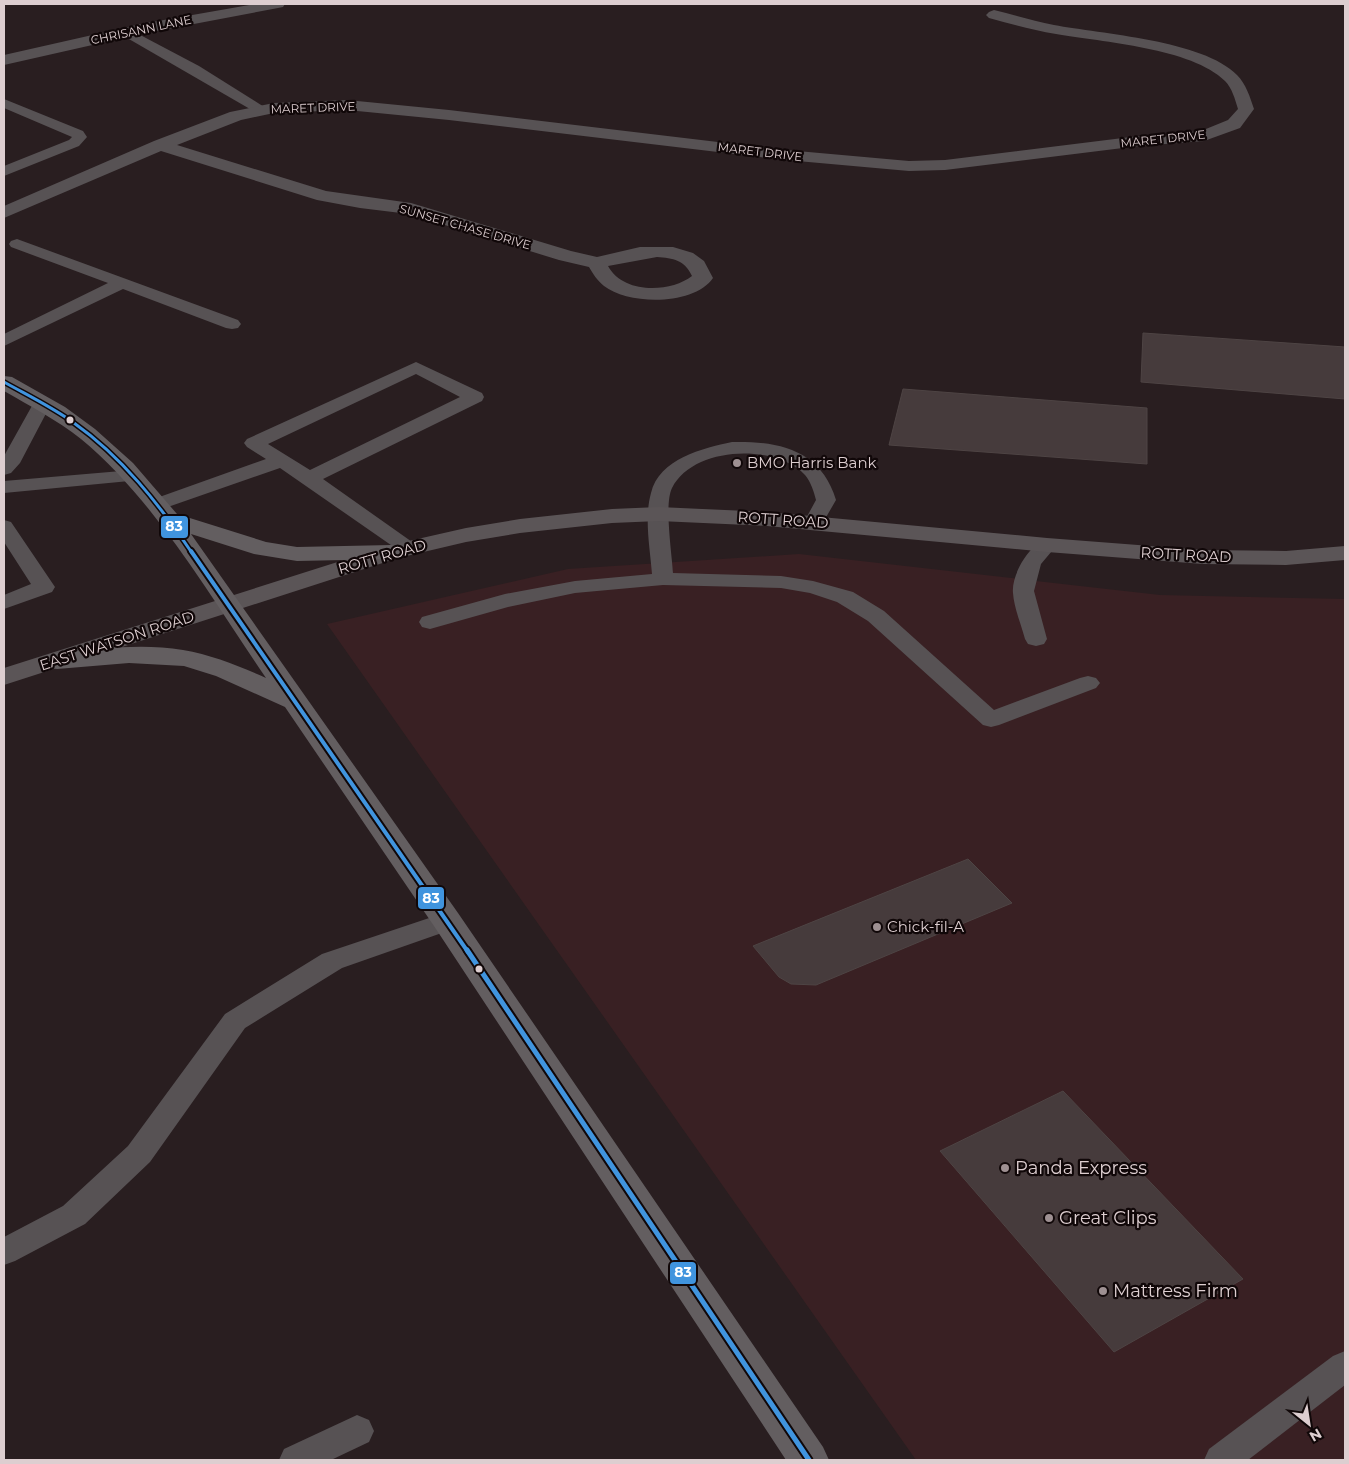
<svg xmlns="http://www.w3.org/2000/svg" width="1349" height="1464" font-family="Montserrat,sans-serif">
	<rect width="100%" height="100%" fill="#291e20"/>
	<!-- built -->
	<polygon fill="#392023" points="799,554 1160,595 1345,599 1345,1460 916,1460 327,624 568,569"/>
	<!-- building -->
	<g fill="#463b3c" stroke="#4e4444">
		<polygon points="1143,333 1345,347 1345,399 1141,382"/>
		<polygon points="903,389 1147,408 1147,464 889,445"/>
		<polygon points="968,859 1012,903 816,985 791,984 779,977 753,946"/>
		<polygon points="1063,1091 1243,1279 1114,1352 940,1151"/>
	</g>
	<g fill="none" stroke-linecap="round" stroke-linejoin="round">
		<!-- lane -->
		<g fill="#575254" fill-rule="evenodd">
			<polygon points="127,28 199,66 269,110 267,113 257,113 122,35 120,32"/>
			<polygon points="4,99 83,131 87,137 79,146 4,176 4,166 69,140 72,137 4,108"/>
			<polygon points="17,239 238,320 241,324 238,328 232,329 226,328 123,289 4,346 4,334 108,283 11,247 9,244 11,241"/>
			<path d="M416,362L482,393L484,397L482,401L323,479L415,544L418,548L415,552L408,554L401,552L280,468L165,508L158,510L151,508L148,504L151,500L266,459L247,447L244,443L247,439ZM416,374L460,397L310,470L268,444Z"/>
			<polygon points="42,398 49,400 51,404 20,463 11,473 4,475 4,456 33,404 35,400"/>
			<path d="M732,442C779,441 821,450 836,500L821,526L814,528L807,526L804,522L816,500C814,492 811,482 805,475C775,443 693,446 672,488C664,504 672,554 673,573L781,576L813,581L853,592L884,611L994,710L1080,678L1088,676L1096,678L1100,683L1096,688L999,725L991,727L983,725L868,621L837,602L810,593L781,588L663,585L575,593L508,607L430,629L422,627L419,622L422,617L505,594L575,581L652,574C650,548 644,518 651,493C659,459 703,448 732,442Z"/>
			<polygon points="133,470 140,472 143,476 140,480 4,493 4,481"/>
			<polygon points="4,520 11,522 55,587 52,592 4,609 4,595 31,584 4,542"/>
			<path d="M1047,539L1054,541L1057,545L1041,564L1034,591L1047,639L1044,644L1036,646L1028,644L1025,639C1021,624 1014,608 1013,593C1011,575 1030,543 1047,539Z"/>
			<polygon points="447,912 456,914 460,921 456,928 342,968 245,1028 150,1162 85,1224 15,1261 4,1265 4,1237 63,1206 128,1146 225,1014 322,954"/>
			<polygon points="1345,1351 1345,1385 1248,1460 1204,1460 1209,1449 1333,1356"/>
			<polygon points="357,1415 369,1420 374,1431 369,1442 331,1460 279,1460 284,1449"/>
		</g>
		<!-- street -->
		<g fill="#575254" fill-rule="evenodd">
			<polygon points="255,4 285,4 283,7 278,8 141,34 4,65 4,55 141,24"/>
			<path d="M994,10C1014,15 1034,21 1054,25C1101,34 1203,40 1237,75C1246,84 1250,97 1254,109L1240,128L1204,141L1139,146L945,170L909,171L786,160L449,120L347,110L274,113L241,120L177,145L326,191L411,203L571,251L597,257L640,247H673L693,253L704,261L713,278C694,306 628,305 604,286C597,280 593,274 589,267L559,260L409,214L360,208L317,200L161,151L4,218V206L154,141L230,112L274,103L347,100L449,110L786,150L909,161L945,160L1139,136L1201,131L1228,120L1238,109C1235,99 1232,88 1225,81C1192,48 1102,42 1056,34C1033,30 1011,24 989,18L986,15L989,12ZM657,257C673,258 685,260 692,276C670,293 623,294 608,266Z"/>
		</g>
		<!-- secondary -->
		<polygon fill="#5b5557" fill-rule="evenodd" points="659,507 767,512 1047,538 1203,550 1286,551 1345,546 1345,560 1286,565 1203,564 1047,552 767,526 659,521 612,523 520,533 466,542 398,558 4,685 4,668 391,545 466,528 520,519 612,509"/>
		<!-- primary -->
		<path fill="#635e60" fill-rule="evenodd" d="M4,376L12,377L65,407L95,429L133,463L177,514L266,542L297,547L391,545L400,547L403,552L400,557L391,559L297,561L254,554L191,534L458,913L823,1447L829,1460H786L436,929L285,707L216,676L184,666L129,663L57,669L48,667L44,661L48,655L57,653C99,649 141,643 183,650C212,655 239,666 266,678C211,598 156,501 81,439C57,420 30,406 4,391Z"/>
		<!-- bus-1-far2 casing -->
		<g stroke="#100708" stroke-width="6">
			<path id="bus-1-far2" d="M4,382C27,395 52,407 74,423C122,457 159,504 192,553"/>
		</g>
		<!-- bus-1-far1 casing -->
		<g stroke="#100708" stroke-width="8">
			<polyline id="bus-1-far1" points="191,551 468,952"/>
		</g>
		<!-- bus-1 casing -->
		<g stroke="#100708" stroke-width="9">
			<polyline id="bus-1" points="467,950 809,1460"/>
		</g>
		<!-- bus-1-far2 -->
		<use href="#bus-1-far2" stroke="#4094de" stroke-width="3"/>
		<!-- bus-1-far1 -->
		<use href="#bus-1-far1" stroke="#4094de" stroke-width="4"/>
		<!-- bus-1 -->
		<use href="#bus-1" stroke="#4094de" stroke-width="5"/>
	</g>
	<!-- markers -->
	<g fill="#ddced0" stroke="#100708" stroke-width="2">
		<circle cx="70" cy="420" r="4.5"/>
		<circle cx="479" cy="969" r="4.5"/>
	</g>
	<g fill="#9e9092" stroke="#100708" stroke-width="2">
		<circle cx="737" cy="463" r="5"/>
		<circle cx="877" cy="927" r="5"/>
		<circle cx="1005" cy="1168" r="5"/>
		<circle cx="1049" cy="1218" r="5"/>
		<circle cx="1103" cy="1291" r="5"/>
	</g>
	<g text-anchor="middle" stroke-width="4.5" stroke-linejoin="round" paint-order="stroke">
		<!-- far-street labels -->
		<g font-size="12" fill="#ddced0" stroke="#100708">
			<text transform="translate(141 30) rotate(-12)" y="4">CHRISANN LANE</text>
			<text transform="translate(313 108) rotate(-2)" y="4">MARET DRIVE</text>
			<text transform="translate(1163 139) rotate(-6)" y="4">MARET DRIVE</text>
			<text transform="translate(760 152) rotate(7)" y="4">MARET DRIVE</text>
			<text transform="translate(465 227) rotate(16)" y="4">SUNSET CHASE DRIVE</text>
		</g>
		<!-- poi labels -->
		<g font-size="15" fill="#ddced0" stroke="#100708" text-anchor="start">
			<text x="747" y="468">BMO Harris Bank</text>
			<text x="887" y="932">Chick-fil-A</text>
		</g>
		<!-- street labels -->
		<g font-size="15" fill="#ddced0" stroke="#100708">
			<text transform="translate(783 520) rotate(4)" y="5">ROTT ROAD</text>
			<text transform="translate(1186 555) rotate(3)" y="5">ROTT ROAD</text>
			<text transform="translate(382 557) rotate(-16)" y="5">ROTT ROAD</text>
			<text transform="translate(117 641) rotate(-18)" y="5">EAST WATSON ROAD</text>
		</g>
		<!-- near-poi labels -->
		<g font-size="18" fill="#ddced0" stroke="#100708" text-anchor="start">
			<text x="1015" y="1174">Panda Express</text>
			<text x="1059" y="1224">Great Clips</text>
			<text x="1113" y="1297">Mattress Firm</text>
		</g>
	</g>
	<g stroke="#100708" stroke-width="2">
		<rect x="160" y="515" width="29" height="24" rx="5" fill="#4094de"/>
		<rect x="417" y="886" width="28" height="24" rx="5" fill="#4094de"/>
		<rect x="669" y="1261" width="28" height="24" rx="5" fill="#4094de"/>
	</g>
	<g font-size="14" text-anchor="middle" font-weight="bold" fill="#fff">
		<text x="174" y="531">83</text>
		<text x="431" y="903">83</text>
		<text x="683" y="1277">83</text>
	</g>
	<!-- border -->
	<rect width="1349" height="1464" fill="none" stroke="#ddced0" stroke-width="10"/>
	<!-- north arrow -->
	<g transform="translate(1309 1424) rotate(150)" stroke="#100708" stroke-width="4" paint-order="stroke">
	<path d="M0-4L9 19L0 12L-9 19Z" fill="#ddced0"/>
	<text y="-8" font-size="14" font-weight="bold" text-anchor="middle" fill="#ddced0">N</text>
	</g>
</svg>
